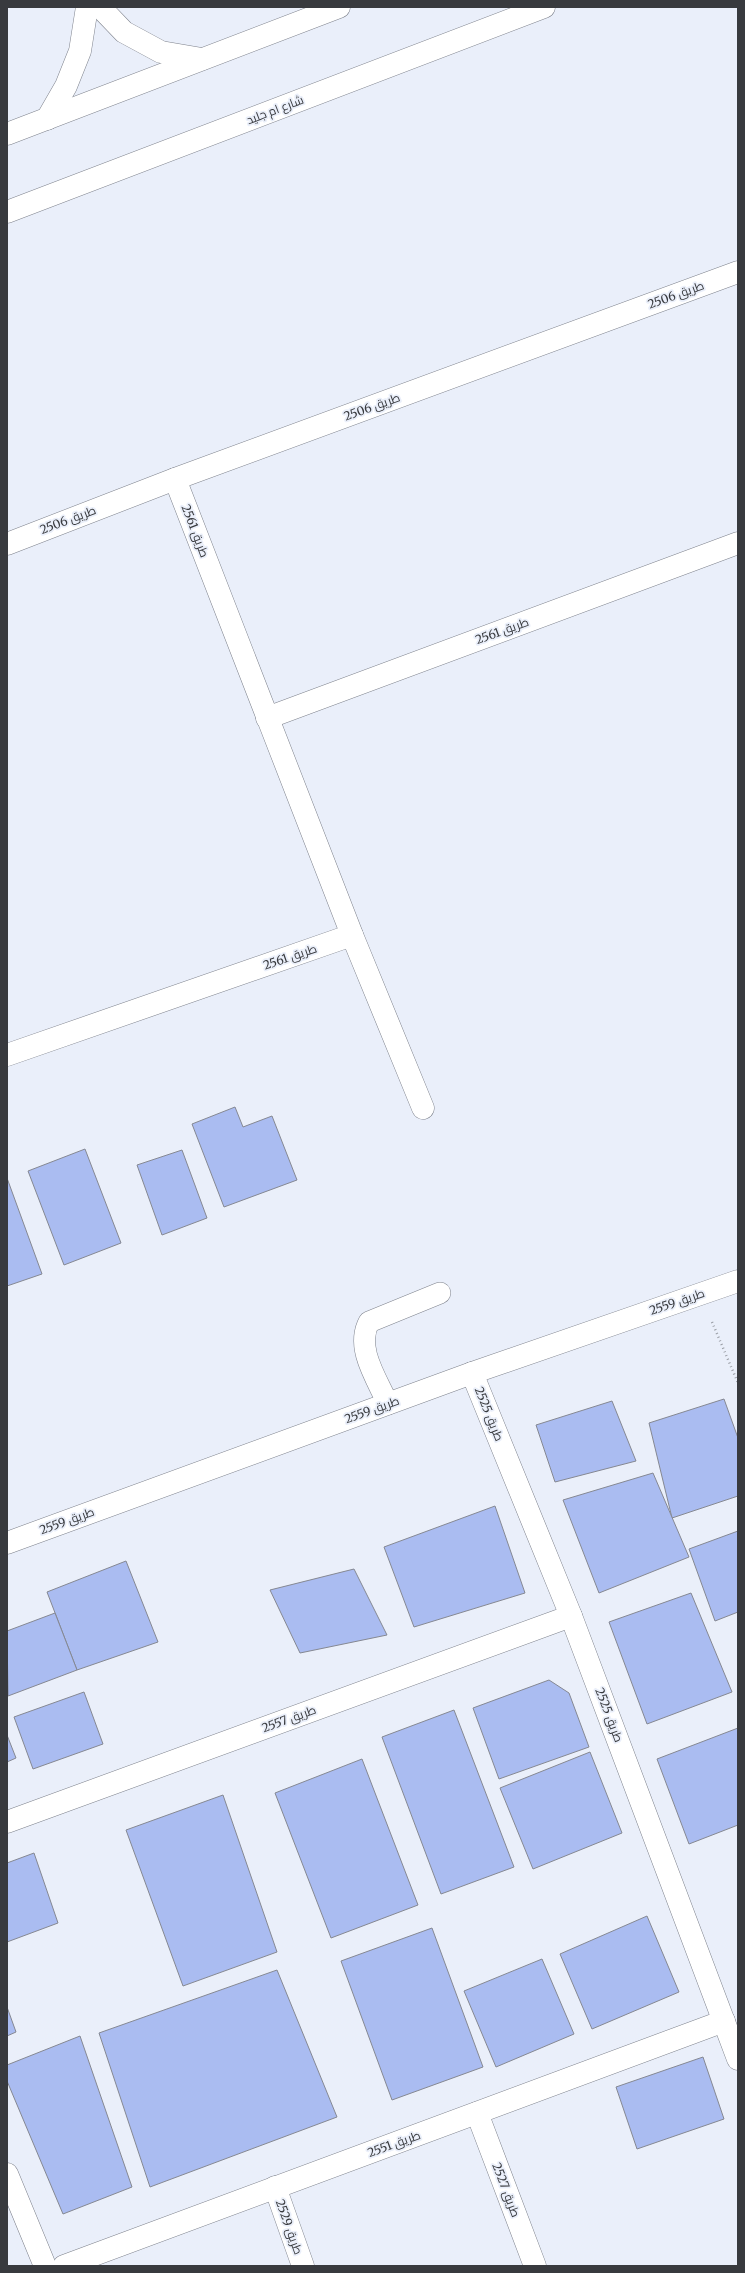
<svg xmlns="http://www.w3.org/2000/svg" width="745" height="2273" font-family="Merriweather,Cairo,serif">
	<rect width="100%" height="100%" fill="#eaeffa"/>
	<!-- building -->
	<g fill="#aabcf1" stroke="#858892">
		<polygon points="235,1107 243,1127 272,1116 297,1180 224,1207 192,1124"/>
		<polygon points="85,1149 121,1243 64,1265 28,1171"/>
		<polygon points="182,1150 207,1218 162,1235 137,1165"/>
		<polygon points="7,1178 42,1274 7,1286"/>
		<polygon points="724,1399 738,1438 738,1496 672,1518 649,1423"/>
		<polygon points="612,1401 636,1461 555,1482 536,1425"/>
		<polygon points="653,1473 689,1557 599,1593 563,1500"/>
		<polygon points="495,1506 525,1593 414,1627 384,1547"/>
		<polygon points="738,1531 738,1612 715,1621 689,1549"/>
		<polygon points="126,1561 158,1642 77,1670 47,1592"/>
		<polygon points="354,1569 387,1635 300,1653 270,1590"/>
		<polygon points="691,1593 732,1692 647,1724 609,1622"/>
		<polygon points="55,1613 77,1670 8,1696 7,1631"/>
		<polygon points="549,1680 569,1693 589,1747 499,1779 473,1708"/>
		<polygon points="84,1692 103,1744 33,1769 14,1717"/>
		<polygon points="454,1710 514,1867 441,1894 382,1737"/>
		<polygon points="738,1728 738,1825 689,1844 657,1759"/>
		<polygon points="7,1735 16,1758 7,1762"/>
		<polygon points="590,1752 622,1833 533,1869 500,1788"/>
		<polygon points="362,1759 418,1905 331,1938 275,1793"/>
		<polygon points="223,1795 277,1952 183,1986 126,1830"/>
		<polygon points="34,1853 58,1923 7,1942 7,1863"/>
		<polygon points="647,1916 679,1992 592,2029 560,1954"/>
		<polygon points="432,1928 483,2067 392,2100 341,1961"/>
		<polygon points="542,1959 574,2034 496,2067 464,1991"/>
		<polygon points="277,1970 337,2117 150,2187 99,2033"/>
		<polygon points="7,2007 16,2032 7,2036"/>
		<polygon points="80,2036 132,2187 63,2214 7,2081 7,2065"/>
		<polygon points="703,2057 724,2119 637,2149 616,2087"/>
	</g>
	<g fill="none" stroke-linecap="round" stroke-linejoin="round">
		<!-- service casing -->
		<g stroke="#7e828c" stroke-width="22">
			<path id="service" d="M388,1404C377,1379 355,1348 369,1322L440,1293"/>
		</g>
		<!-- minor casing -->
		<g stroke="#7e828c" stroke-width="23">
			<g id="minor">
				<polyline points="100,7 124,32 161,52 202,59"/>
				<polyline points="47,119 66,86 80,51 87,7"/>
				<polyline points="7,544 175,479 738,272"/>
				<polyline points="267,718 738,543"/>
				<polyline points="352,935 423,1108"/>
				<polyline points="7,1055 352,935 175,479"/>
				<polyline points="472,1373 571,1616 738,2059"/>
				<polyline points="7,1822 571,1616"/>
				<polyline points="477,2113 535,2266"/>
				<polyline points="7,2174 45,2266"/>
				<polyline points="275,2187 303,2266"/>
				<polyline points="64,2266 724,2021"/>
			</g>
		</g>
		<!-- tertiary casing -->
		<g stroke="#7e828c" stroke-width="23">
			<g id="tertiary">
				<polyline points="7,134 339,7"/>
				<polyline points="7,212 544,7"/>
				<polyline points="7,1543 472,1373 738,1281"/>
			</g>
		</g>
		<!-- path -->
		<polyline stroke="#9ca0a8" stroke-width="2.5" stroke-dasharray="1 3" stroke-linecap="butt" points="712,1322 738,1383"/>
		<!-- service -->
		<use href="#service" stroke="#fff" stroke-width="21"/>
		<!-- minor -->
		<use href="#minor" stroke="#fff" stroke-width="22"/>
		<!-- tertiary -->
		<use href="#tertiary" stroke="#fff" stroke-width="22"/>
	</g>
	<g text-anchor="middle" stroke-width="3.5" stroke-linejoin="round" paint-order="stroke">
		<!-- street labels -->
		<g font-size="12" fill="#383a3e" stroke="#eaeffa">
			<text transform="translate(275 110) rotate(-21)" y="4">شارع ام جليد</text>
			<text transform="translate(676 295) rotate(-20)" y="4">طريق 2506</text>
			<text transform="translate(372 407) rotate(-20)" y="4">طريق 2506</text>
			<text transform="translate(68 520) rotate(-21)" y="4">طريق 2506</text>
			<text transform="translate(195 531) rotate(69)" y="4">طريق 2561</text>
			<text transform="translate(502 631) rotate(-20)" y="4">طريق 2561</text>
			<text transform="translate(290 957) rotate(-19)" y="4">طريق 2561</text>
			<text transform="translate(677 1302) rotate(-19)" y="4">طريق 2559</text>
			<text transform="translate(372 1410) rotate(-20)" y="4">طريق 2559</text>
			<text transform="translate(489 1414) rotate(68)" y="4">طريق 2525</text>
			<text transform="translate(67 1521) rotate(-20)" y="4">طريق 2559</text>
			<text transform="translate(609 1715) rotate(69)" y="4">طريق 2525</text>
			<text transform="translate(289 1719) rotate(-20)" y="4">طريق 2557</text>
			<text transform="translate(394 2144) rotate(-20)" y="4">طريق 2551</text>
			<text transform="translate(506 2190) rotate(69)" y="4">طريق 2527</text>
			<text transform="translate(289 2227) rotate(70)" y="4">طريق 2529</text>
		</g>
	</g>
	<!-- border -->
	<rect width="745" height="2273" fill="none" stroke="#383a3e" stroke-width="16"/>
</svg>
